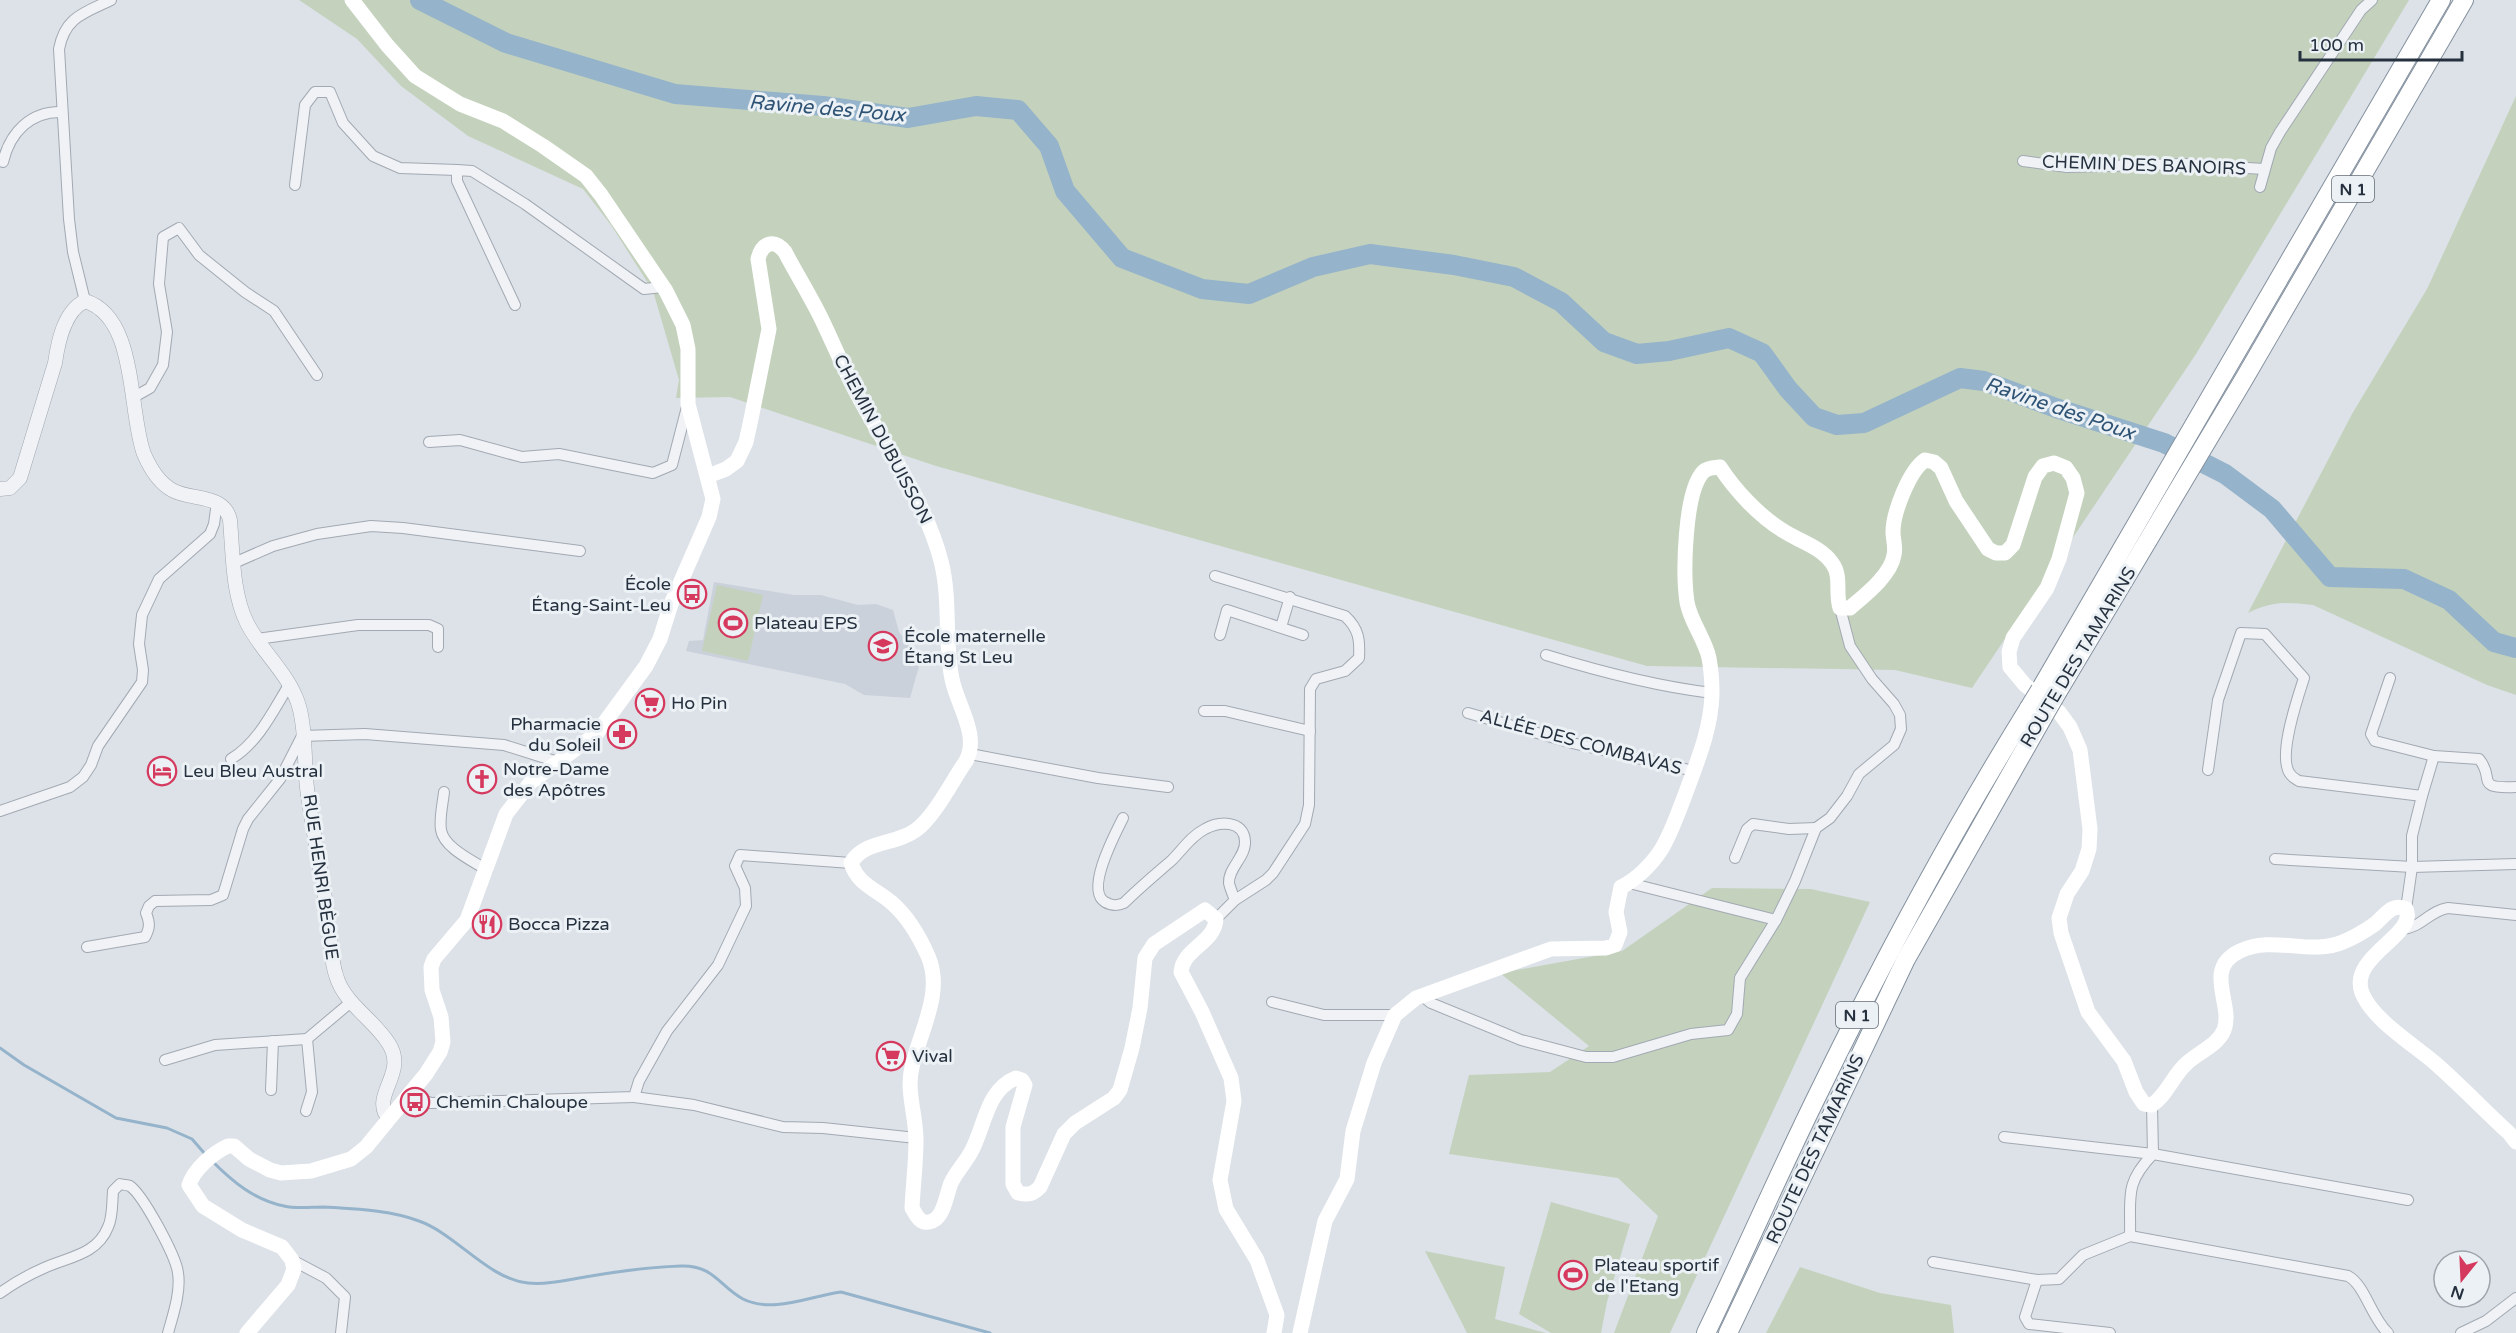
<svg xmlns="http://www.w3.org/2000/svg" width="2516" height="1333" font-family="'Varela Round',sans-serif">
	<rect width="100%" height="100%" fill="#dde2e8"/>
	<!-- built -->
	<polygon fill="#cbd1da" points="714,582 794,595 821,595 858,605 876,604 893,610 899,632 921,659 910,698 864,695 845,684 686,651 689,641 703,640"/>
	<!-- green -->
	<g fill="#c4d2bd">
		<polygon points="299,0 2409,0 2196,354 1972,688 1895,670 1647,666 936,466 730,397 676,398 679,380 653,291 611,225 583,189 468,136 401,86 357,39"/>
		<path d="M2516,96V695L2487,685L2313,605C2286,602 2272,601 2248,613L2352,414L2427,289Z"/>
		<polygon points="717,585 763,595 748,661 702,651"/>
		<polygon points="1712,888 1811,889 1870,902 1670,1333 1614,1333 1658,1216 1618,1178 1449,1154 1469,1075 1550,1072 1589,1046 1500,973 1622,951"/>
		<polygon points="1551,1202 1630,1224 1607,1302 1601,1333 1551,1333 1519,1314"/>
		<polygon points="1425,1251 1505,1267 1495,1319 1546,1333 1467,1333"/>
		<polygon points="1800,1267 1880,1293 1951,1305 1954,1333 1766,1333"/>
	</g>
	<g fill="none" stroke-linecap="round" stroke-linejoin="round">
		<!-- stream -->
		<g stroke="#95b3ca" stroke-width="3">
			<polyline points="0,1048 24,1065 116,1118 167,1128 192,1139 205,1154"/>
			<path d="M212,1161C232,1181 254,1200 284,1206C296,1209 311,1207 324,1207C355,1209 390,1210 419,1221C456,1234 488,1279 528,1283C549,1285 570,1279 591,1276C620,1271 651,1267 681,1266C714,1265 720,1287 743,1299C773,1314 810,1296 841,1292L990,1333"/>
		</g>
		<!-- river -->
		<polyline stroke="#95b3ca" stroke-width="20" points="420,0 506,43 675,94 823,106 908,118 976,106 1018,110 1049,146 1065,191 1122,258 1202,289 1249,294 1313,267 1370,254 1454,265 1514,277 1561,302 1604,342 1637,354 1669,351 1729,338 1762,353 1788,389 1814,417 1837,425 1864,423 1960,378 1984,381 2056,408 2164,443 2225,474 2272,509 2330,577 2404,579 2449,600 2494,642 2516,648"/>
		<!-- minor casing -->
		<g stroke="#a2a9b2" stroke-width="12">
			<g id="minor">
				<polyline points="2023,161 2067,167 2184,164 2264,169"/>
				<path d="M3,162C10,132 31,111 62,112"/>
				<polyline points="295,185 305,105 315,92 330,92 343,123 373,156 400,168 457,170"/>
				<polyline points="2260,187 2271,148 2280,132 2361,10 2372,0"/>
				<path d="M85,301L73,252L69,219L59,49C65,17 84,13 111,0"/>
				<polyline points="515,305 457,181 457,170 472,171 525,204 644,289 663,287"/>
				<polyline points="134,397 150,388 163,365 167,332 159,284 163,237 179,228 199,255 245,292 274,311 317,375"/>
				<polyline points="429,442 460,440 522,457 559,454 653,473 672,465 687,407"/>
				<polyline points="234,563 273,546 317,534 371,526 403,528 580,551"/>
				<path d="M1215,576L1345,616C1359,629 1360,640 1359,658L1345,671L1316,679L1310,689L1309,805L1305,824L1273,873L1266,880L1235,900L1216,919"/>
				<polyline points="1281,627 1290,597"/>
				<polyline points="1220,635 1227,610 1303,635"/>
				<polyline points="257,639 358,625 429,625 438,629 438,647"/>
				<path d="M1546,655C1601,672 1654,686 1712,693"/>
				<path d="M2390,678L2371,734L2375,741L2434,756L2479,759C2496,779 2473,789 2516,787"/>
				<polyline points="1204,711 1225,711 1310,731"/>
				<polyline points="1468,713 1572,743 1694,771"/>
				<polyline points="970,754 1098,778 1168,787"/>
				<path d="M231,759C258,743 273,711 289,685"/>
				<path d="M2208,770L2218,700L2241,633L2265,634L2304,678C2298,697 2276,759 2291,775C2293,778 2296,779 2299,781L2422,796L2412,836V867L2406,909"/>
				<path d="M444,792C443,803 439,818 441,830C444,848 473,861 487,870"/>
				<polyline points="2422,796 2434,756"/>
				<polyline points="0,811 70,787 83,777 91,765 98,746 142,682 143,670 139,644 142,615 159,579 210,534 214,524 217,502"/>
				<path d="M1123,818C1115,834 1085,890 1105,902C1112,906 1117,906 1124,903C1139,888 1156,874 1172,860C1183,849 1191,836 1205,829C1219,821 1244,820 1245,841C1246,857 1228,868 1229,883C1230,888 1233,895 1235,900"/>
				<polyline points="1735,858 1747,829 1753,824 1789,829 1816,828"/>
				<polyline points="2275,859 2412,867 2516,864"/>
				<polyline points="1629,883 1776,920"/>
				<path d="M2402,929C2421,928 2429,911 2448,908L2516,915"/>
				<path d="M87,947L145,937C150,928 150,923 146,913L149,906L155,901L211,900L223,895L243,829L248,819L280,779L302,736L365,734L504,745L558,762"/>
				<polyline points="1422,996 1431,1003 1521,1040 1586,1057 1613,1057 1691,1034 1728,1030 1737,1014 1740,978 1776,920 1795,881 1816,828 1830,818 1847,796 1859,774 1894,745 1901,729 1900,715 1894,704 1872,679 1850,646 1840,608"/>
				<polyline points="1272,1002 1324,1015 1395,1015"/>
				<polyline points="165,1060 215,1045 307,1039 351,1002"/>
				<polyline points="271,1090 273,1041"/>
				<polyline points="410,1096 431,1103 634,1097 639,1081 667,1031 718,965 746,906 745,888 735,866 740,855 851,863"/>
				<polyline points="634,1097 694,1105 783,1127 823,1128 916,1138"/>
				<polyline points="306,1111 312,1092 307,1039"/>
				<polyline points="2004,1137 2153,1154 2408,1200"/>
				<path d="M2130,1236L2348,1276C2365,1285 2371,1317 2388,1333"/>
				<polyline points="292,1260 326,1278 345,1297 341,1333"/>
				<path d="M1933,1262L2037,1280L2059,1279L2083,1255L2130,1236C2131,1197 2124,1184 2153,1154L2152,1105"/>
				<polyline points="2037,1280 2025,1317 2029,1324 2110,1333"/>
				<path d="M0,1293C14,1283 28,1275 44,1268C68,1257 97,1255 108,1227C113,1217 112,1202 113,1191L120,1184C124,1185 127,1185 130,1186C143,1195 176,1256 178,1273C181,1292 173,1315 168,1333"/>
				<polyline points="2461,1333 2486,1321 2516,1298"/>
			</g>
		</g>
		<!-- tertiary casing -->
		<g stroke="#a2a9b2" stroke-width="15">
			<path id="tertiary" d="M0,489L10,488L20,478L55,363C58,342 64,311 85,301C138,317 128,412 144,454C150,468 158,482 172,490C191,501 224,493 230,520C233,553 232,593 247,623C261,651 288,673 298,703C306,727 304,762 307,788C313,832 322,875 328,918C331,939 330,961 338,981C348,1006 375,1021 389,1044C408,1074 369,1096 389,1119"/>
		</g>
		<!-- trunk casing -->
		<g stroke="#84919f" stroke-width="20">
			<g id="trunk">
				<polyline points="2040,690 2441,0"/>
				<polyline points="2054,698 2244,379 2464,0"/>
				<path d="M1706,1333C1744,1254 1779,1173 1818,1094C1882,962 1952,832 2029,708"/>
				<polyline points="1728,1333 1906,959 2043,717"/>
			</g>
		</g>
		<!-- minor -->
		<use href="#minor" stroke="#f0f2f6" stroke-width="10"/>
		<!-- tertiary -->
		<use href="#tertiary" stroke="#f0f2f6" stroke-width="14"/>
		<!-- secondary -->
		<g stroke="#fff" stroke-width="15">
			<path d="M708,476L726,469L737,461L746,442L751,419L769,329L758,259C762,243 774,238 785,252C797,275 811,297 822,320C833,343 843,367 855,390C884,446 925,499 941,561C951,600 944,640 952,679C957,705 980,735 966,761C952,781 935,816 916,830C896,845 864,840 851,863C858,885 876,889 892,903C907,916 920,938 928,956C944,992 920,1031 912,1067C906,1091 916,1115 916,1140C916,1163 913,1186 912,1208C916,1215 920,1224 929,1222C944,1220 946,1195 951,1183C956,1172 965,1163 971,1152C985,1127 986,1090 1016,1078L1022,1080L1025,1085L1013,1127V1184L1018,1193C1028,1195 1032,1195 1040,1187L1064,1134L1075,1123L1114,1098L1120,1090L1132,1048L1140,1008L1145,958L1154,944L1205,910L1216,919C1215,943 1183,948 1181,972L1202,1012L1231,1078L1234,1101L1220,1180L1226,1209L1257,1260L1277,1315L1274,1333"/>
			<path d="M247,1333L288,1285L294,1269L292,1260L282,1247L242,1230L203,1206L189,1185C194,1169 213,1153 228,1146H234L249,1159L270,1170L281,1173L311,1171L351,1159L366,1147L426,1074L440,1052L443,1042L441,1017L432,990L431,967L434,959L467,920L506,814L531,782L597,733L646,666L660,639L671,604L709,517L713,499L688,404V349L683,325L666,291L601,195L586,176L543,146L503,121L460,104L415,76L387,45L352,0"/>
			<path d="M1300,1333L1325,1221L1347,1179L1353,1131L1374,1063L1395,1015L1416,998L1551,949L1606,948L1615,945L1620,932L1616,912L1621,887C1636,880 1652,864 1661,850C1671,834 1678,813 1685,795C1697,762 1711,730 1712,694C1712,683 1711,669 1709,658C1705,639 1690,621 1687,602C1683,575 1684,493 1703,472C1708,467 1714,468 1720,467C1735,490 1758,515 1782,530C1798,541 1820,546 1832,563C1842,576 1835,593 1840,608H1850C1865,595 1891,575 1894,555C1896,548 1893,539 1893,532C1893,513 1909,471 1925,460L1934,462L1941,468L1956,501L1988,549L1996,553H2005L2013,545L2035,477L2043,466L2054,463L2066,468L2073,478L2077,493L2059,559L2047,588L2013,638L2009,652L2010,667L2025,685L2059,712L2070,727L2080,750L2090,829L2089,849L2082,871L2067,894L2059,918L2061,933L2088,1012L2124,1061L2136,1092L2144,1104L2152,1105C2167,1095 2173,1075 2187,1063C2199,1052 2218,1045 2224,1030C2234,1004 2202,969 2240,951C2273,935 2310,956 2343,942C2355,937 2365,931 2375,924C2381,919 2386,912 2392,909C2397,906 2401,907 2406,909C2418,935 2348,956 2362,993C2373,1020 2413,1044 2435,1063C2460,1085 2484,1110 2509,1133L2516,1142"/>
		</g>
		<!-- trunk -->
		<use href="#trunk" stroke="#fff" stroke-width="18"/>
		<!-- trunk-bridge casing -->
		<g stroke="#84919f" stroke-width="20" stroke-linecap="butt">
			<g id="trunk-bridge">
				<polyline points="2029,708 2040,690"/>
				<polyline points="2043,717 2054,698"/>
			</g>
		</g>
		<!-- trunk-bridge -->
		<use href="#trunk-bridge" stroke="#fff" stroke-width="18"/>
	</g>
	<!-- icons -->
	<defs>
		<g id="bus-ring" transform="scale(1.5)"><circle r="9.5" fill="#ecf1f5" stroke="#d5395d" stroke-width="1.5"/><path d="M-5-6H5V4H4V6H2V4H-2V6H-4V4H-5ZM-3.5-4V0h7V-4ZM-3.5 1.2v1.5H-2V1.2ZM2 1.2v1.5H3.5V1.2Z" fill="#d5395d"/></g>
		<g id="stadium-ring" transform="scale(1.5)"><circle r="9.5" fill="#ecf1f5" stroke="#d5395d" stroke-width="1.5"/><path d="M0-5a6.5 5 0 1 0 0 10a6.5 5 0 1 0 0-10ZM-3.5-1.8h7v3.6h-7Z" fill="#d5395d"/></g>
		<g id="school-ring" transform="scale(1.5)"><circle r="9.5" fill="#ecf1f5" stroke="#d5395d" stroke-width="1.5"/><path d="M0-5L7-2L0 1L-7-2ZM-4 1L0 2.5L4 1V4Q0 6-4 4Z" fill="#d5395d"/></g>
		<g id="supermarket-ring" transform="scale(1.5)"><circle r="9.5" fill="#ecf1f5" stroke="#d5395d" stroke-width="1.5"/><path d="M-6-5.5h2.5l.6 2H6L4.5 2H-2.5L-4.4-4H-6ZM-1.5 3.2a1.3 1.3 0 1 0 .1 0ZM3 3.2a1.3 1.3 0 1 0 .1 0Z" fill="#d5395d"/></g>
		<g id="pharmacy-ring" transform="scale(1.5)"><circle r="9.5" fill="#ecf1f5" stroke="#d5395d" stroke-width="1.5"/><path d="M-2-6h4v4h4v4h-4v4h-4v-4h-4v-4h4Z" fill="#d5395d"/></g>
		<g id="hotel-ring" transform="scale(1.5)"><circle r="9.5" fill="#ecf1f5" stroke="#d5395d" stroke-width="1.5"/><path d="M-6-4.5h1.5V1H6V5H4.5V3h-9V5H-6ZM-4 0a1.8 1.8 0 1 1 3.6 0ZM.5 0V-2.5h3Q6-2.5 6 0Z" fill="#d5395d"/></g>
		<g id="church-ring" transform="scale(1.5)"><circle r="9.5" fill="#ecf1f5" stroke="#d5395d" stroke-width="1.5"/><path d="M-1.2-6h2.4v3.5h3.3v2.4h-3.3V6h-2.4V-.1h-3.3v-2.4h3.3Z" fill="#d5395d"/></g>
		<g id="restaurant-ring" transform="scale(1.5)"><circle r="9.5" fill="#ecf1f5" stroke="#d5395d" stroke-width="1.5"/><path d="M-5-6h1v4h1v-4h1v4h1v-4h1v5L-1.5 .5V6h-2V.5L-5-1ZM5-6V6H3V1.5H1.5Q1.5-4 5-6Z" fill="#d5395d"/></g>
	</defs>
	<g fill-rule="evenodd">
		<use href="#bus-ring" x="692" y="594"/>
		<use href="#stadium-ring" x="733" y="623"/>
		<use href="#school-ring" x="883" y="646"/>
		<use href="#supermarket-ring" x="650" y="703"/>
		<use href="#pharmacy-ring" x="622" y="734"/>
		<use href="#hotel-ring" x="162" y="771"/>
		<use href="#church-ring" x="482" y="779"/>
		<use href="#restaurant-ring" x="487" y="924"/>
		<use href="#supermarket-ring" x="891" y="1056"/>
		<use href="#bus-ring" x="415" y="1102"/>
		<use href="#stadium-ring" x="1573" y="1275"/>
	</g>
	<g text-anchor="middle" stroke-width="6" stroke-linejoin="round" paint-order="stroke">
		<!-- shield labels -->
		<g fill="#ecf1f5" stroke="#616b76" stroke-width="1.5">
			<rect x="2332" y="176" width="42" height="26" rx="4.5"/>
			<rect x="1836" y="1002" width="42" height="26" rx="4.5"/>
		</g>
		<g font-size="16" font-weight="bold" fill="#26313f">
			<text x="2353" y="195">N 1</text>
			<text x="1857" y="1021">N 1</text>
		</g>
		<!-- street labels -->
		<g font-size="18" fill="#26313f" stroke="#ecf1f5">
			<text transform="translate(2144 165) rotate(2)" y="6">CHEMIN DES BANOIRS</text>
			<text transform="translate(883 439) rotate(62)" y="6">CHEMIN DUBUISSON</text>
			<text transform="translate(2078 657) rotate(-59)" y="6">ROUTE DES TAMARINS</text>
			<text transform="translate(1581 742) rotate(15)" y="6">ALLÉE DES COMBAVAS</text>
			<text transform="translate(321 877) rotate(82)" y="6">RUE HENRI BÈGUE</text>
			<text transform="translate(1815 1149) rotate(-65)" y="6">ROUTE DES TAMARINS</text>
		</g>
		<!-- poi labels -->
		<g font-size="18" fill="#26313f" stroke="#ecf1f5" text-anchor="start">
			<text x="671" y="590" text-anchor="end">École<tspan x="671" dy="21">Étang-Saint-Leu</tspan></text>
			<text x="754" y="629">Plateau EPS</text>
			<text x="904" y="642">École maternelle<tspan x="904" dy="21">Étang St Leu</tspan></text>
			<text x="671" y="709">Ho Pin</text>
			<text x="601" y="730" text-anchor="end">Pharmacie<tspan x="601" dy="21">du Soleil</tspan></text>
			<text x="503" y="775">Notre-Dame<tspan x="503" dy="21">des Apôtres</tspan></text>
			<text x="183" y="777">Leu Bleu Austral</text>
			<text x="508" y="930">Bocca Pizza</text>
			<text x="912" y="1062">Vival</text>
			<text x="436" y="1108">Chemin Chaloupe</text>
			<text x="1594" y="1271">Plateau sportif<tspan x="1594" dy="21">de l'Etang</tspan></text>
		</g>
		<!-- water labels -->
		<g font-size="20" font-style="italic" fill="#2e5375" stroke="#ecf1f5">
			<text transform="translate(827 108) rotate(5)" y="7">Ravine des Poux</text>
			<text transform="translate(2060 408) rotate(19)" y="7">Ravine des Poux</text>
		</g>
	</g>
	<!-- north arrow -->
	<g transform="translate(2462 1279) rotate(198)"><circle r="28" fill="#ecf1f5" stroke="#9da4ac" stroke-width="1.5"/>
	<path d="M0-4.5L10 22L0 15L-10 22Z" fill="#d5395d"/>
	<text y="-9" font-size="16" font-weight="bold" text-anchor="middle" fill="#26313f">N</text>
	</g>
	<!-- scale -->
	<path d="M2300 51v9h162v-9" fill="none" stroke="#26313f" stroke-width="3"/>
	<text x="2309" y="51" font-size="18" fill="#26313f" stroke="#ecf1f5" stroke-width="4.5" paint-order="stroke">100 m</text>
</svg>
